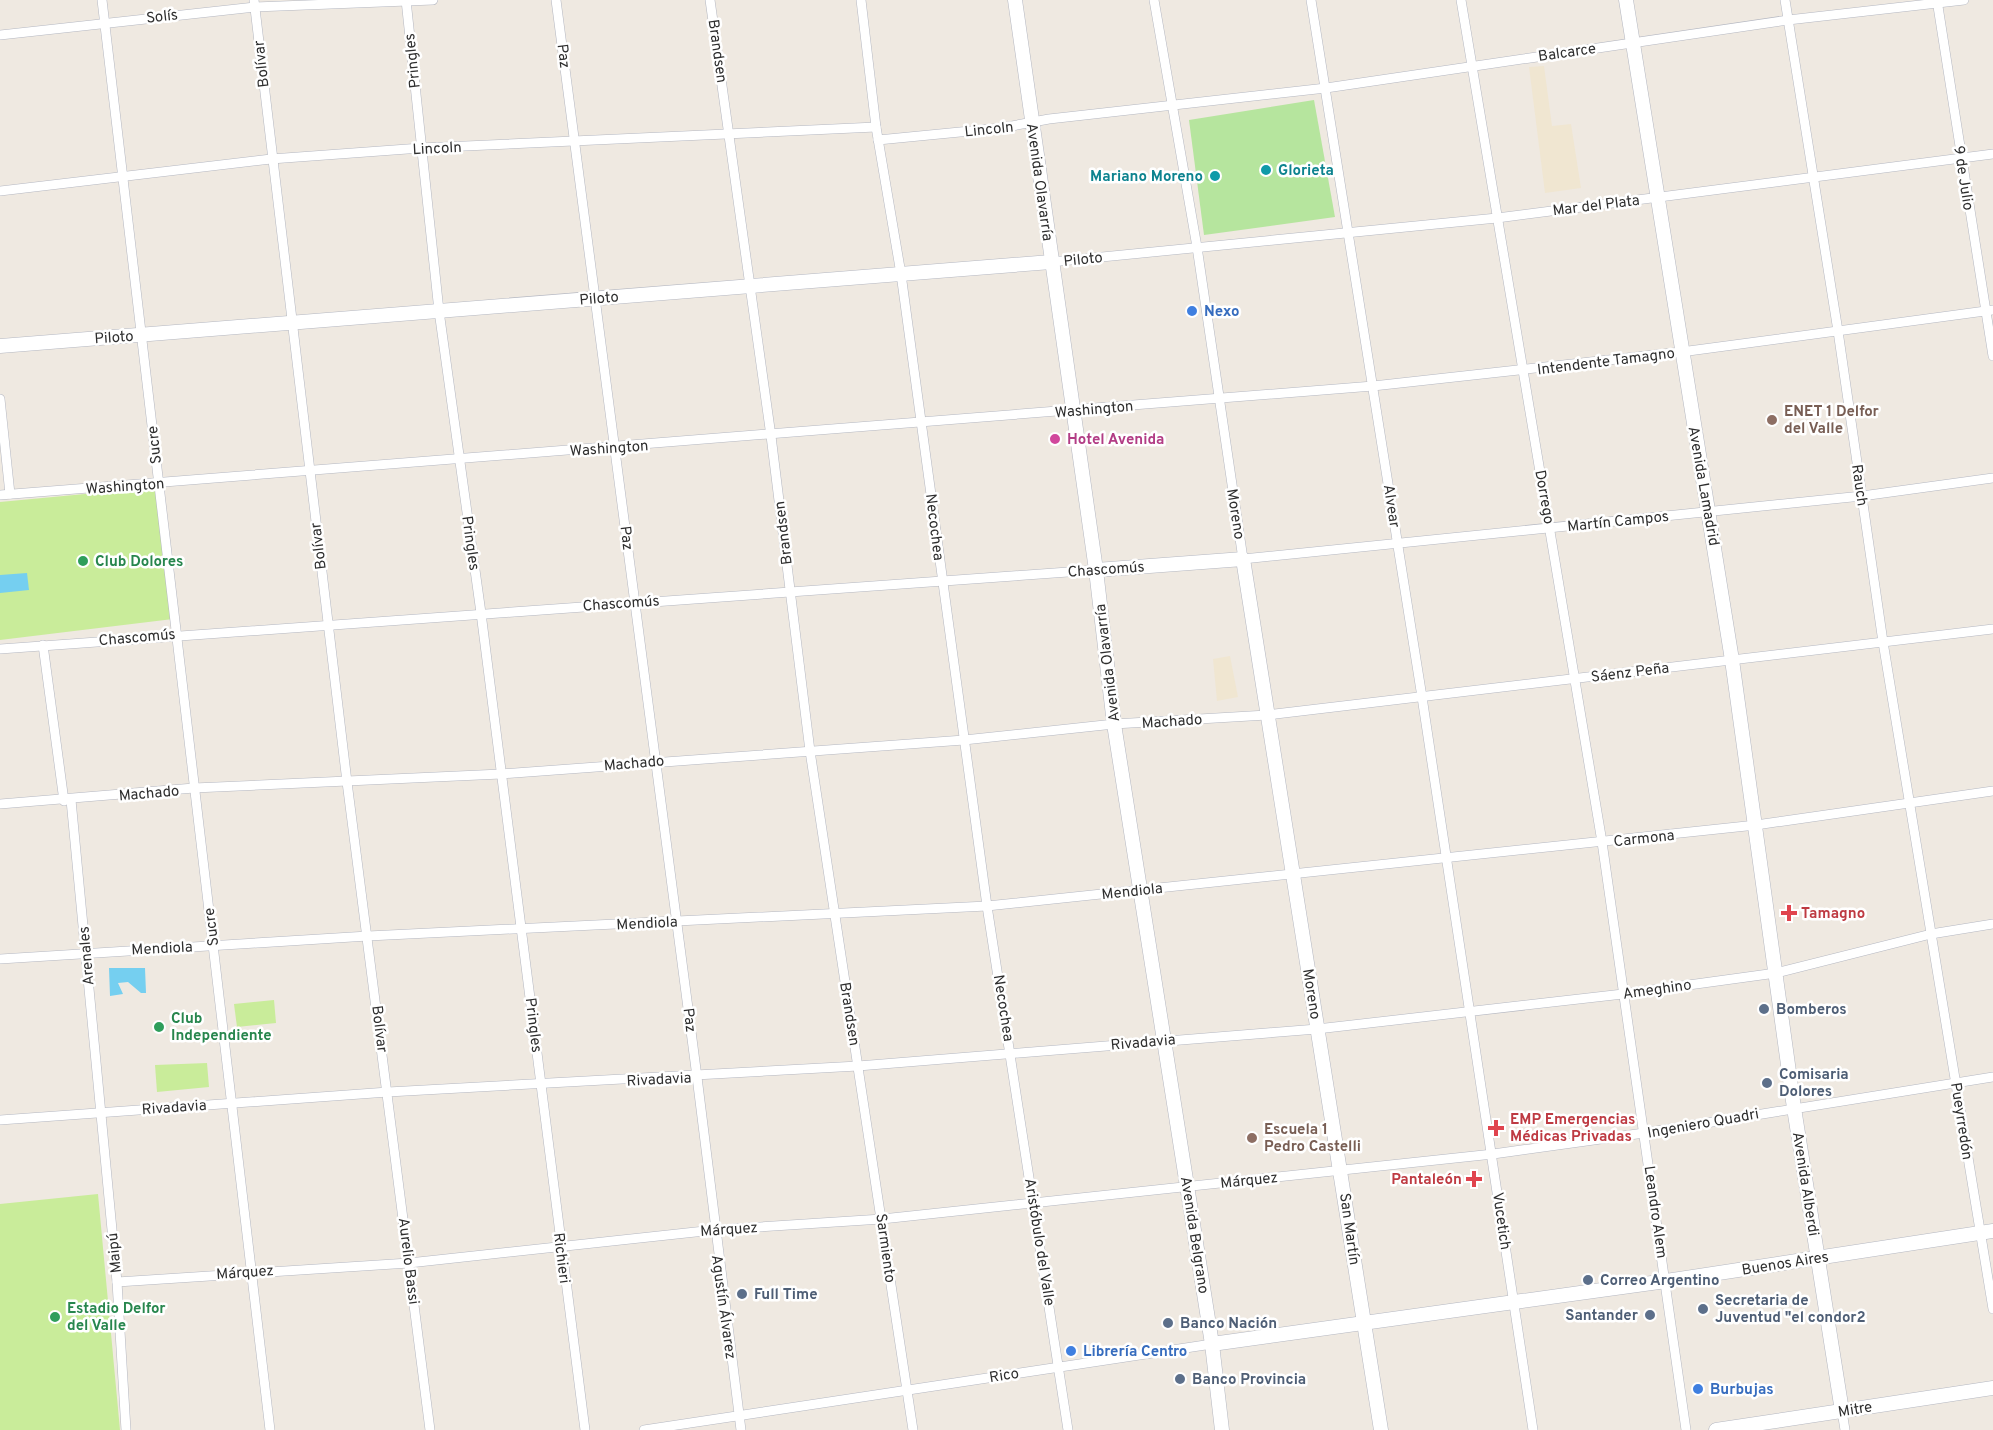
<svg xmlns="http://www.w3.org/2000/svg" width="1993" height="1430" font-family="Overpass,sans-serif">
	<rect width="100%" height="100%" fill="#efe9e1"/>
	<!-- education -->
	<g fill="#f0e6d1">
		<polygon points="1544,66 1552,126 1571,124 1581,188 1545,193 1529,67"/>
		<polygon points="1230,656 1238,697 1217,701 1213,659"/>
	</g>
	<!-- green -->
	<polygon fill="#b6e59e" points="1314,100 1335,217 1204,235 1189,120"/>
	<!-- pitch -->
	<g fill="#c9ec9a">
		<polygon points="159,487 173,619 0,640 0,502"/>
		<polygon points="274,1000 276,1023 237,1027 234,1004"/>
		<polygon points="207,1063 209,1087 157,1092 155,1065"/>
		<polygon points="98,1194 120,1430 0,1430 0,1204"/>
	</g>
	<!-- water -->
	<g fill="#75cff0">
		<polygon points="27,573 29,590 0,593 0,575"/>
		<polygon points="109,968 145,968 146,993 141,993 128,982 118,983 123,994 110,996"/>
	</g>
	<g fill="none" stroke-linecap="round" stroke-linejoin="round">
		<!-- street casing -->
		<g stroke="#b4b7c1" stroke-width="10">
			<g id="street">
				<polyline points="102,0 270,1430"/>
				<polyline points="254,0 347,782 430,1430"/>
				<polyline points="406,0 439,311 481,613 585,1430"/>
				<polyline points="556,0 697,1077 741,1430"/>
				<polyline points="710,0 771,436 810,751 913,1430"/>
				<polyline points="861,0 876,127 901,274 987,906 1068,1430"/>
				<polyline points="1154,0 1197,247 1243,559 1862,496 1993,478"/>
				<polyline points="1311,0 1422,697 1533,1430"/>
				<polyline points="1461,0 1602,842 1686,1430"/>
				<polyline points="1785,0 1838,331 1883,642 1993,1309"/>
				<polyline points="1937,0 1993,356"/>
				<polyline points="0,35 255,7 433,0"/>
				<polyline points="878,140 1001,128 1049,119 1326,88 1788,20 1964,0"/>
				<polyline points="0,191 271,159 421,148 876,127"/>
				<polyline points="1051,262 1497,218 1993,154"/>
				<polyline points="0,399 10,494"/>
				<polyline points="0,495 1373,386 1681,352 1993,310"/>
				<polyline points="43,645 64,801"/>
				<polyline points="0,649 1096,570"/>
				<polyline points="71,800 117,1282 126,1430"/>
				<polyline points="0,804 194,788 501,774 964,740 1114,724 1267,715 1993,629"/>
				<polyline points="0,959 368,936 987,906 1756,825 1993,791"/>
				<polyline points="0,1120 388,1092 858,1066 1317,1029 1623,994 1776,973 1931,934 1993,924"/>
				<polyline points="117,1282 409,1263 714,1230 882,1219 1493,1154 1644,1133 1993,1077"/>
				<polyline points="1842,1411 1845,1430"/>
				<polyline points="644,1430 1212,1344"/>
			</g>
		</g>
		<!-- secondary casing -->
		<g stroke="#b4b7c1" stroke-width="15">
			<g id="secondary">
				<polyline points="1015,0 1096,570 1114,724 1212,1344 1222,1430"/>
				<polyline points="1626,0 1732,660 1794,1108 1842,1411"/>
				<polyline points="0,346 1051,262"/>
				<polyline points="1096,570 1243,559 1381,1430"/>
				<polyline points="1212,1344 1666,1281 1993,1231"/>
				<polyline points="1716,1430 1993,1388"/>
			</g>
		</g>
		<!-- street -->
		<use href="#street" stroke="#fff" stroke-width="9"/>
		<!-- secondary -->
		<use href="#secondary" stroke="#fff" stroke-width="14"/>
	</g>
	<!-- markers -->
	<g fill="#0f9aa8" stroke="#fff" stroke-width="2">
		<circle cx="1266" cy="170" r="6"/>
		<circle cx="1215" cy="176" r="6"/>
	</g>
	<g fill="#3f7fe0" stroke="#fff" stroke-width="2">
		<circle cx="1192" cy="311" r="6"/>
		<circle cx="1071" cy="1351" r="6"/>
		<circle cx="1698" cy="1389" r="6"/>
	</g>
	<g fill="#8d6e63" stroke="#fff" stroke-width="2">
		<circle cx="1772" cy="420" r="6"/>
		<circle cx="1252" cy="1138" r="6"/>
	</g>
	<circle fill="#d1479c" stroke="#fff" stroke-width="2" cx="1055" cy="439" r="6"/>
	<g fill="#2e9e5b" stroke="#fff" stroke-width="2">
		<circle cx="83" cy="561" r="6"/>
		<circle cx="159" cy="1027" r="6"/>
		<circle cx="55" cy="1317" r="6"/>
	</g>
	<g fill="#e0444e" stroke="#fff" stroke-width="2">
		<path d="M1786 904h6v6h6v6h-6v6h-6v-6h-6v-6h6z"/>
		<path d="M1493 1119h6v6h6v6h-6v6h-6v-6h-6v-6h6z"/>
		<path d="M1471 1170h6v6h6v6h-6v6h-6v-6h-6v-6h6z"/>
	</g>
	<g fill="#5c6f8a" stroke="#fff" stroke-width="2">
		<circle cx="1764" cy="1009" r="6"/>
		<circle cx="1767" cy="1083" r="6"/>
		<circle cx="1588" cy="1280" r="6"/>
		<circle cx="742" cy="1294" r="6"/>
		<circle cx="1703" cy="1309" r="6"/>
		<circle cx="1650" cy="1315" r="6"/>
		<circle cx="1168" cy="1323" r="6"/>
		<circle cx="1180" cy="1379" r="6"/>
	</g>
	<g text-anchor="middle" stroke-width="5" stroke-linejoin="round" paint-order="stroke">
		<!-- street labels -->
		<g font-size="15" fill="#2e2e2e" stroke="#fff">
			<text transform="translate(162 16) rotate(-6)" y="5">Solís</text>
			<text transform="translate(718 51) rotate(82)" y="5">Brandsen</text>
			<text transform="translate(1567 52) rotate(-8)" y="5">Balcarce</text>
			<text transform="translate(564 56) rotate(83)" y="5">Paz</text>
			<text transform="translate(412 61) rotate(-96)" y="5">Pringles</text>
			<text transform="translate(261 64) rotate(-96)" y="5">Bolívar</text>
			<text transform="translate(989 129) rotate(-6)" y="5">Lincoln</text>
			<text transform="translate(437 148) rotate(-3)" y="5">Lincoln</text>
			<text transform="translate(1964 178) rotate(81)" y="5">9 de Julio</text>
			<text transform="translate(1040 182) rotate(82)" y="5">Avenida Olavarría</text>
			<text transform="translate(1596 205) rotate(-7)" y="5">Mar del Plata</text>
			<text transform="translate(1083 259) rotate(-6)" y="5">Piloto</text>
			<text transform="translate(599 298) rotate(-5)" y="5">Piloto</text>
			<text transform="translate(114 337) rotate(-4)" y="5">Piloto</text>
			<text transform="translate(1606 361) rotate(-7)" y="5">Intendente Tamagno</text>
			<text transform="translate(1094 409) rotate(-5)" y="5">Washington</text>
			<text transform="translate(154 445) rotate(-96)" y="5">Sucre</text>
			<text transform="translate(609 448) rotate(-4)" y="5">Washington</text>
			<text transform="translate(1860 485) rotate(82)" y="5">Rauch</text>
			<text transform="translate(125 486) rotate(-4)" y="5">Washington</text>
			<text transform="translate(1704 486) rotate(80)" y="5">Avenida Lamadrid</text>
			<text transform="translate(1545 497) rotate(80)" y="5">Dorrego</text>
			<text transform="translate(1392 506) rotate(81)" y="5">Alvear</text>
			<text transform="translate(1236 514) rotate(81)" y="5">Moreno</text>
			<text transform="translate(1618 521) rotate(-6)" y="5">Martín Campos</text>
			<text transform="translate(935 527) rotate(83)" y="5">Necochea</text>
			<text transform="translate(783 533) rotate(-97)" y="5">Brandsen</text>
			<text transform="translate(627 538) rotate(83)" y="5">Paz</text>
			<text transform="translate(471 543) rotate(82)" y="5">Pringles</text>
			<text transform="translate(318 546) rotate(-97)" y="5">Bolívar</text>
			<text transform="translate(1106 569) rotate(-4)" y="5">Chascomús</text>
			<text transform="translate(621 603) rotate(-4)" y="5">Chascomús</text>
			<text transform="translate(137 637) rotate(-5)" y="5">Chascomús</text>
			<text transform="translate(1107 663) rotate(-97)" y="5">Avenida Olavarría</text>
			<text transform="translate(1630 672) rotate(-7)" y="5">Sáenz Peña</text>
			<text transform="translate(1172 721) rotate(-4)" y="5">Machado</text>
			<text transform="translate(634 763) rotate(-5)" y="5">Machado</text>
			<text transform="translate(149 793) rotate(-5)" y="5">Machado</text>
			<text transform="translate(1644 838) rotate(-6)" y="5">Carmona</text>
			<text transform="translate(1132 891) rotate(-6)" y="5">Mendiola</text>
			<text transform="translate(647 923) rotate(-3)" y="5">Mendiola</text>
			<text transform="translate(211 927) rotate(-97)" y="5">Sucre</text>
			<text transform="translate(162 948) rotate(-3)" y="5">Mendiola</text>
			<text transform="translate(86 956) rotate(-95)" y="5">Arenales</text>
			<text transform="translate(1657 989) rotate(-8)" y="5">Ameghino</text>
			<text transform="translate(1312 994) rotate(81)" y="5">Moreno</text>
			<text transform="translate(1004 1008) rotate(81)" y="5">Necochea</text>
			<text transform="translate(850 1014) rotate(81)" y="5">Brandsen</text>
			<text transform="translate(690 1020) rotate(83)" y="5">Paz</text>
			<text transform="translate(534 1025) rotate(83)" y="5">Pringles</text>
			<text transform="translate(380 1029) rotate(83)" y="5">Bolívar</text>
			<text transform="translate(1143 1042) rotate(-5)" y="5">Rivadavia</text>
			<text transform="translate(659 1079) rotate(-3)" y="5">Rivadavia</text>
			<text transform="translate(174 1107) rotate(-4)" y="5">Rivadavia</text>
			<text transform="translate(1962 1121) rotate(81)" y="5">Pueyrredón</text>
			<text transform="translate(1703 1123) rotate(-10)" y="5">Ingeniero Quadri</text>
			<text transform="translate(1249 1180) rotate(-6)" y="5">Márquez</text>
			<text transform="translate(1806 1184) rotate(81)" y="5">Avenida Alberdi</text>
			<text transform="translate(1656 1212) rotate(82)" y="5">Leandro Alem</text>
			<text transform="translate(1502 1221) rotate(82)" y="5">Vucetich</text>
			<text transform="translate(729 1229) rotate(-4)" y="5">Márquez</text>
			<text transform="translate(1350 1229) rotate(82)" y="5">San Martín</text>
			<text transform="translate(1195 1235) rotate(81)" y="5">Avenida Belgrano</text>
			<text transform="translate(1040 1242) rotate(81)" y="5">Aristóbulo del Valle</text>
			<text transform="translate(886 1248) rotate(82)" y="5">Sarmiento</text>
			<text transform="translate(114 1253) rotate(-96)" y="5">Maipú</text>
			<text transform="translate(562 1258) rotate(83)" y="5">Richieri</text>
			<text transform="translate(409 1261) rotate(83)" y="5">Aurelio Bassi</text>
			<text transform="translate(1785 1263) rotate(-9)" y="5">Buenos Aires</text>
			<text transform="translate(245 1272) rotate(-4)" y="5">Márquez</text>
			<text transform="translate(724 1307) rotate(82)" y="5">Agustín Álvarez</text>
			<text transform="translate(1004 1375) rotate(-9)" y="5">Rico</text>
			<text transform="translate(1855 1409) rotate(-9)" y="5">Mitre</text>
		</g>
		<!-- culture labels -->
		<g font-size="15" font-weight="bold" fill="#0d838f" stroke="#fff" text-anchor="start">
			<text x="1278" y="175">Glorieta</text>
			<text x="1203" y="181" text-anchor="end">Mariano Moreno</text>
		</g>
		<!-- shop labels -->
		<g font-size="15" font-weight="bold" fill="#366cbe" stroke="#fff" text-anchor="start">
			<text x="1204" y="316">Nexo</text>
			<text x="1083" y="1356">Librería Centro</text>
			<text x="1710" y="1394">Burbujas</text>
		</g>
		<!-- education labels -->
		<g font-size="15" font-weight="bold" fill="#785e54" stroke="#fff" text-anchor="start">
			<text x="1784" y="416">ENET 1 Delfor<tspan x="1784" dy="17">del Valle</tspan></text>
			<text x="1264" y="1134">Escuela 1<tspan x="1264" dy="17">Pedro Castelli</tspan></text>
		</g>
		<!-- hotel labels -->
		<g font-size="15" font-weight="bold" fill="#b23c85" stroke="#fff" text-anchor="start">
			<text x="1067" y="444">Hotel Avenida</text>
		</g>
		<!-- leisure labels -->
		<g font-size="15" font-weight="bold" fill="#27864d" stroke="#fff" text-anchor="start">
			<text x="95" y="566">Club Dolores</text>
			<text x="171" y="1023">Club<tspan x="171" dy="17">Independiente</tspan></text>
			<text x="67" y="1313">Estadio Delfor<tspan x="67" dy="17">del Valle</tspan></text>
		</g>
		<!-- health labels -->
		<g font-size="15" font-weight="bold" fill="#be3a42" stroke="#fff" text-anchor="start">
			<text x="1801" y="918">Tamagno</text>
			<text x="1510" y="1124">EMP Emergencias<tspan x="1510" dy="17">Médicas Privadas</tspan></text>
			<text x="1462" y="1184" text-anchor="end">Pantaleón</text>
		</g>
		<!-- service labels -->
		<g font-size="15" font-weight="bold" fill="#4e5e75" stroke="#fff" text-anchor="start">
			<text x="1776" y="1014">Bomberos</text>
			<text x="1779" y="1079">Comisaria<tspan x="1779" dy="17">Dolores</tspan></text>
			<text x="1600" y="1285">Correo Argentino</text>
			<text x="754" y="1299">Full Time</text>
			<text x="1715" y="1305">Secretaria de<tspan x="1715" dy="17">Juventud "el condor2</tspan></text>
			<text x="1638" y="1320" text-anchor="end">Santander</text>
			<text x="1180" y="1328">Banco Nación</text>
			<text x="1192" y="1384">Banco Provincia</text>
		</g>
	</g>
</svg>
